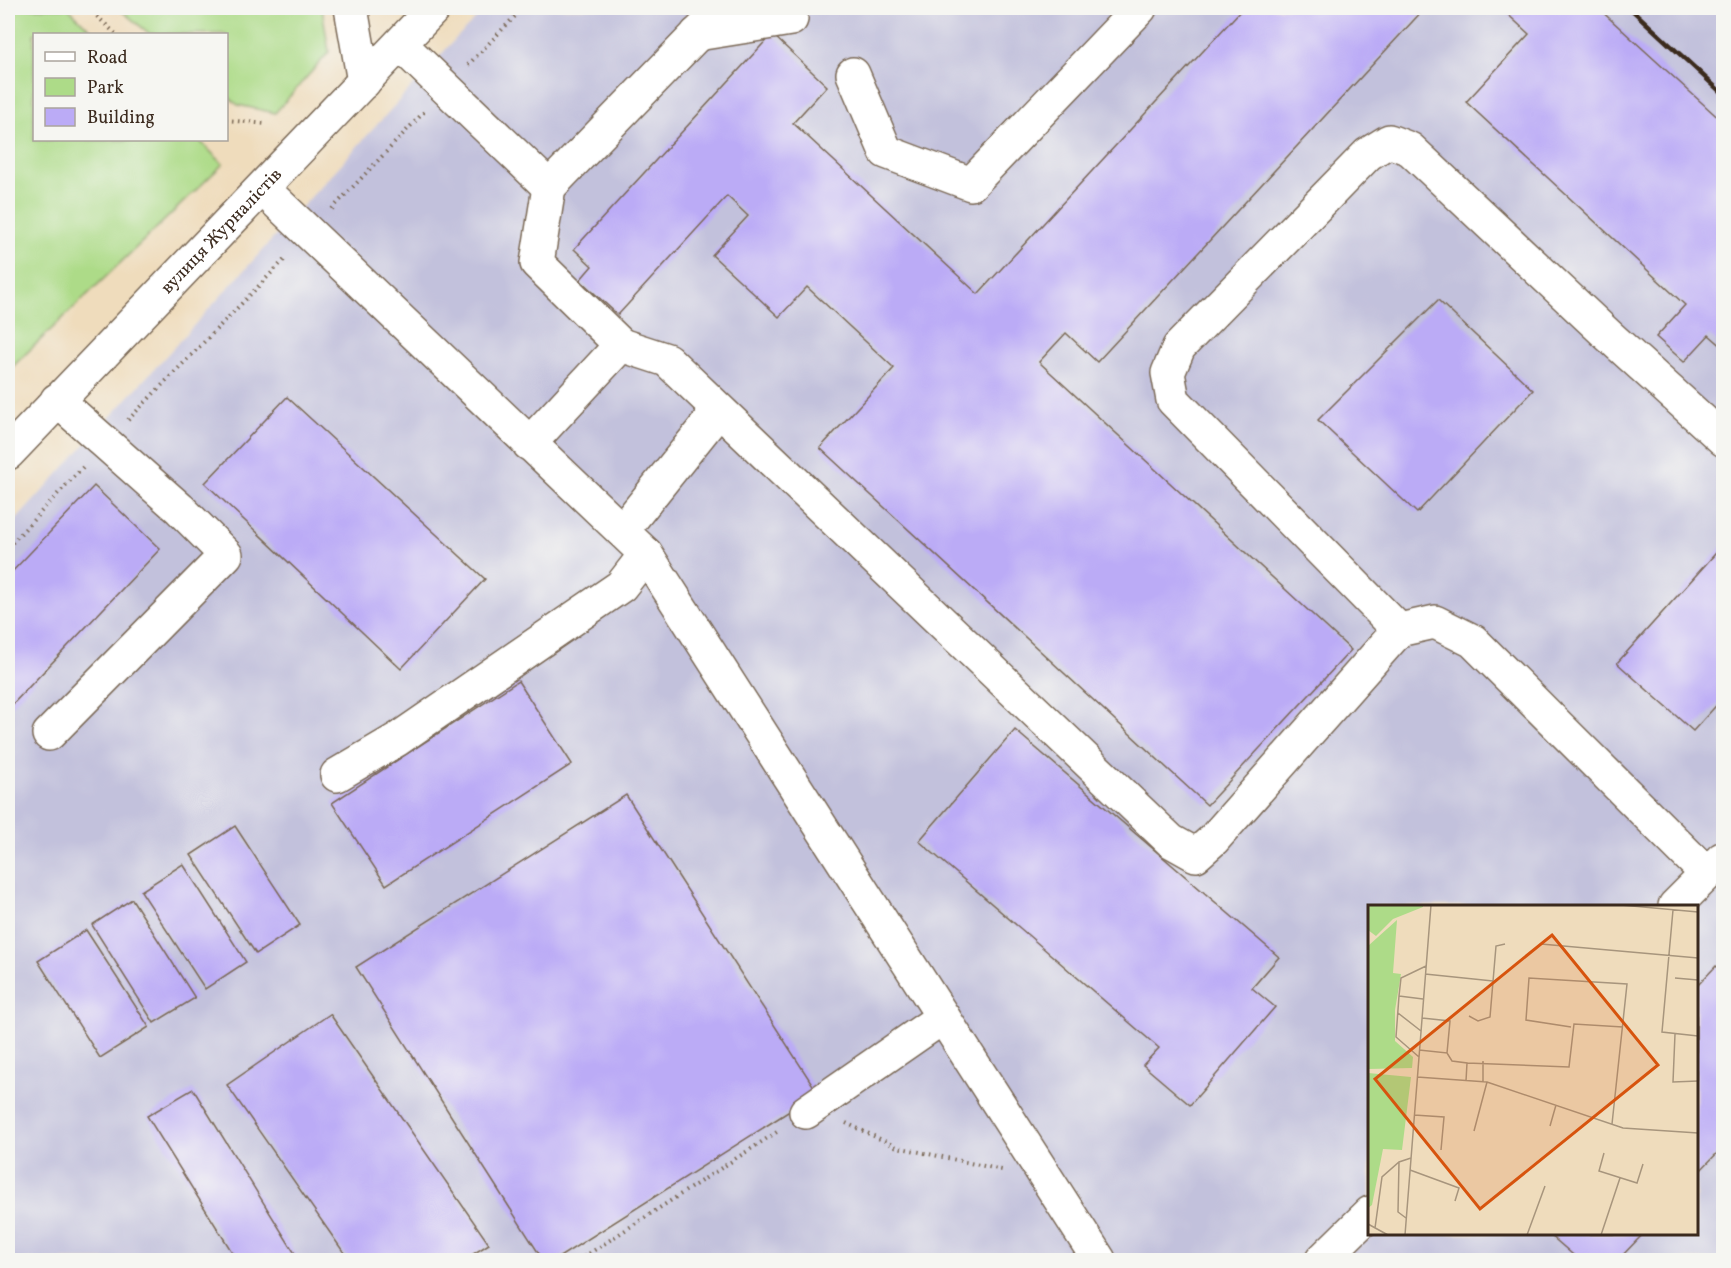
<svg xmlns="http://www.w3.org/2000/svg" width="1731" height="1268" font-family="Vollkorn,serif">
	<rect width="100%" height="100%" fill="#f6f6f2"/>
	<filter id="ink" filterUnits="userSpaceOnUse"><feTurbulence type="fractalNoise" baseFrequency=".0167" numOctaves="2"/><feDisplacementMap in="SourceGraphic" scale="12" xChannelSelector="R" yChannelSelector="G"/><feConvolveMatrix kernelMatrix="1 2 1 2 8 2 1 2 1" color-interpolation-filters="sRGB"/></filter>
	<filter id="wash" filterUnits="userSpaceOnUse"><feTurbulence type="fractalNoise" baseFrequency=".008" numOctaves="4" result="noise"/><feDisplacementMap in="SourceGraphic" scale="24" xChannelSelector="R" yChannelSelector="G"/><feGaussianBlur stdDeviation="1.35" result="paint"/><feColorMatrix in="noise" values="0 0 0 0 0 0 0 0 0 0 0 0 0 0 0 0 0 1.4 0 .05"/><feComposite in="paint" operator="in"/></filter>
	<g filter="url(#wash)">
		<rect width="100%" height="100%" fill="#efdcbc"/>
		<!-- industrial -->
		<path fill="#c2c1dc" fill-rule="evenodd" d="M487,8H1723V1260H8V529L458,36ZM1370,906H1696V1234H1370Z"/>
		<!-- green -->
		<g fill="#addb88" stroke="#748253" stroke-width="1.5">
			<polygon points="8,8 68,8 95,34 34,34 34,140 199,140 223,164 8,371"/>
			<polygon points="118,8 322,8 329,52 275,113 238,105 227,96 226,34 150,34"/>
		</g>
		<g id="blocks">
			<!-- building -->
			<g fill="#bbabf6">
				<polygon points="1243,8 1425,8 1097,362 1066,333 1039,362 1351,650 1207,805 820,448 894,368 807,287 779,317 712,255 748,216 727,196 618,315 580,280 592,266 574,249 772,34 827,86 793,123 978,294"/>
				<polygon points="1501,8 1598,8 1724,123 1724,348 1709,335 1684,362 1656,337 1685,305 1466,102 1529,34"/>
				<polygon points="1438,300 1533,390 1417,513 1318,420"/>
				<polygon points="287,397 485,579 401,669 205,483"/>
				<polygon points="94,486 160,549 8,709 8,576"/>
				<polygon points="1724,544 1724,697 1693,731 1617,663"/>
				<polygon points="518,681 572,764 386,885 332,803"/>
				<polygon points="1015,730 1279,957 1252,988 1275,1007 1190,1105 1143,1065 1159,1048 919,841"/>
				<polygon points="626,795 818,1093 555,1260 543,1260 356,967"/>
				<polygon points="235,826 300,925 256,954 191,855"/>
				<polygon points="183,864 246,962 205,989 141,891"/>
				<polygon points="132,899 195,998 154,1023 92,925"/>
				<polygon points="86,930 149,1027 100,1058 38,961"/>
				<polygon points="1716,966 1724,972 1724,1146 1696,1175 1696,987"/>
				<polygon points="330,1014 489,1244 464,1260 349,1260 227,1085"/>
				<polygon points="193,1089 299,1260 237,1260 147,1116"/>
				<polygon points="1549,1234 1643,1234 1618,1260 1579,1260"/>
			</g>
		</g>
	</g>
	<g filter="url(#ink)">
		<use href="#blocks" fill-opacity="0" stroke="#7a6855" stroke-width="1.5"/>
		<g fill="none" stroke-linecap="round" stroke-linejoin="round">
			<!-- minor casing -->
			<g stroke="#7a6855" stroke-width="36">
				<g id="minor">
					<polyline points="351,8 364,82"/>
					<polyline points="697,34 791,19"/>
					<polyline points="400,44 549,187 716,15 709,8"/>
					<polyline points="853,74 886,152 971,184 1140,8"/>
					<polyline points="263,189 646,554 1099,1260"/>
					<polyline points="621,345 667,360 1171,841 1196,855 1213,840 1399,630 1435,622 1473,641 1707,874"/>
					<polyline points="529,444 621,345 537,263 549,187"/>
					<path id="s1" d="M8,453L434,8"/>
					<polyline points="622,531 719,410"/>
					<polyline points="1399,630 1173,400 1168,373 1179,347 1368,154 1389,141 1410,149 1608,335 1724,440"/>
					<polyline points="49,734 226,555 180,509 57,400"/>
					<polyline points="337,775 398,739 621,586 646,554"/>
					<polyline points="1675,906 1722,859"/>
					<polyline points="806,1112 943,1017"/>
					<polyline points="1322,1260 1370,1213"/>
				</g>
			</g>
			<!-- path -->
			<g stroke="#7a6855" stroke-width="4" stroke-dasharray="1.5 4.5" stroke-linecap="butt">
				<polyline points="88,8 116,34"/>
				<polyline points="468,65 523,8"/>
				<polyline points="226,120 267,124"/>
				<polyline points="332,209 424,112"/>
				<polyline points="128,420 286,258"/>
				<polyline points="8,547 83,467"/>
				<polyline points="846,1123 897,1147 1002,1170"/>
				<polyline points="579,1260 780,1130"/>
			</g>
			<!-- minor -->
			<use href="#minor" stroke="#fff" stroke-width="33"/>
			<!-- rail -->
			<polyline stroke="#3b2a1e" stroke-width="4.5" points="1630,8 1724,95"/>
		</g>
	</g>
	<g text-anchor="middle" stroke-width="4.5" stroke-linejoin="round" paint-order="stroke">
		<!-- street labels -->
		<g font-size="18" fill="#3b2a1e" stroke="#f6f6f2">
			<text dy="6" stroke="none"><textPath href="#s1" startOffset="308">вулиця Журналістів</textPath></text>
		</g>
	</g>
	<!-- overview -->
	<g transform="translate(1368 905)">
		<rect width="330" height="330" fill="#efdcbc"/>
		<path d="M0,0H55V2L25,14L8,31L0,25ZM29,15L25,68L33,69L27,105V136L45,152L44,163L0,164V41ZM0,168L43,172L34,245L15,244L4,300L0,303Z" fill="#addb88"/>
		<path fill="none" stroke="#a7957d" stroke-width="1.5" d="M253,0L330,7M305,5L294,127L330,131M173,39L330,53M57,69L125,76M307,73L330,75M31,91L55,94M30,108L53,126M101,111L110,116L122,112L128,41L137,39M203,122L158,115L161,73L259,79L244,219M307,129L305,177L330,176M51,145L79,148L82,116L54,113M79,148L84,156L99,158L98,176M51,152L28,132L31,91L33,73L58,61M115,156V177M99,158L201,162L206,119L255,122M49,172L119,177L255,223L330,228M46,210L76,212L73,245M182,221L188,200M106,226L119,177M236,248L231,266L269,278L275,259M31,257L30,307L38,313M42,265L91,283L87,296M0,319L20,330M7,323L14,272L31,257L43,253M37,330L63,0M159,330L177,281M233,330L252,273"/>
		<path fill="#d7540e" fill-opacity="0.15" stroke="#d7540e" stroke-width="3" d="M184,30L290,160L112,304L7,174Z"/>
		<rect width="330" height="330" fill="none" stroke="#3b2a1e" stroke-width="3"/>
	</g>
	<!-- margin -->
	<rect width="1731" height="1268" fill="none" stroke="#f6f6f2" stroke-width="30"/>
	<!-- legend -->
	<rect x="33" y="33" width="195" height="108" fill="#f6f6f2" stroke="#aba49d" stroke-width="1.5"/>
	<rect x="45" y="52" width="30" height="9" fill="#ffffff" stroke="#aba49d" stroke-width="1.5"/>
	<text x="87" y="63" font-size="18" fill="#3b2a1e">Road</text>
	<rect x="45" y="78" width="30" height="18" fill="#addb88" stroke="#aba49d" stroke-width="1.5"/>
	<text x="87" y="93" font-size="18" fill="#3b2a1e">Park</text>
	<rect x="45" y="108" width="30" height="18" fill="#bbabf6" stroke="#aba49d" stroke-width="1.5"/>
	<text x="87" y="123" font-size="18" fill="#3b2a1e">Building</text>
</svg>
